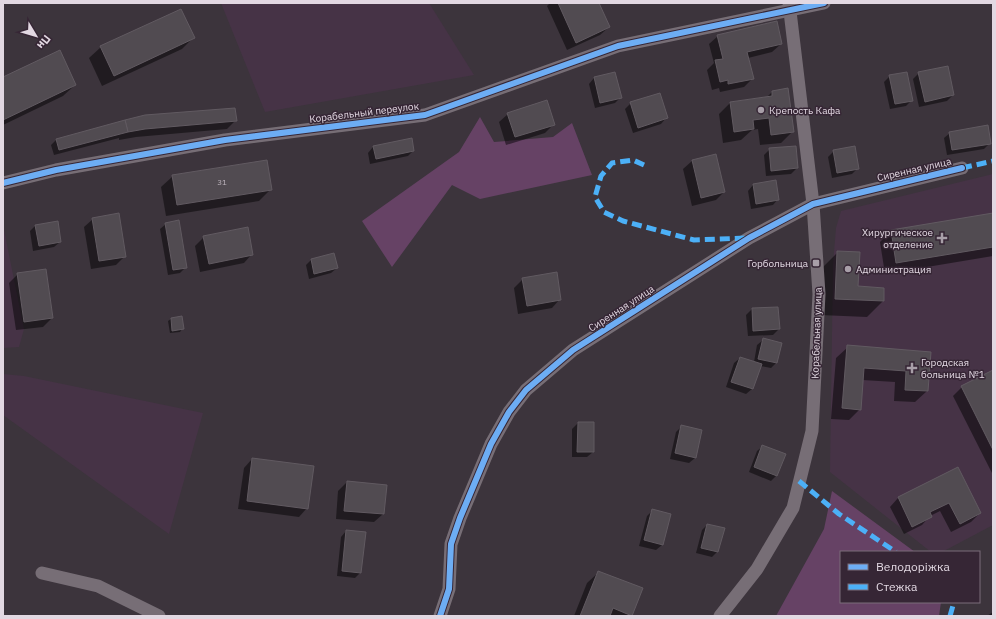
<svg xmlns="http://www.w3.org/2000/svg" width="996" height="619" font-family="'IBM Plex Sans',sans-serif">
	<rect width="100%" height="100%" fill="#3c343c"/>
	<!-- built -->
	<g fill="#463346">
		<polygon points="221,3 429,3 474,75 265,112"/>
		<polygon points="993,174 993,525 942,552 931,552 830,472 833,264 836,228 841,211"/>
		<polygon points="3,225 24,329 19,347 3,348"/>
		<polygon points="3,374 24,376 203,413 169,534 3,415"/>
	</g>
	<!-- green -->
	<g fill="#664265">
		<polygon points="480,117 494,142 553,137 572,123 592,175 480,199 452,185 392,267 362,221 459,152"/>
		<polygon points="832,491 915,552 841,552 841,602 941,602 939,616 776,616 824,529"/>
	</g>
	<!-- shadow -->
	<g fill="#0007">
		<polygon points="550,3 598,3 609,27 600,35 567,50 547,6"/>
		<polygon points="718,36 781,44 772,52 748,58 753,78 744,87 720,92 719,88 712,90 707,70 714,63 709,44"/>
		<polygon points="193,38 182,49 102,86 89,58 101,47"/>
		<polygon points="614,73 621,97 615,103 595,108 589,84 594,78"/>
		<polygon points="919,73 953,95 947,101 919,107 913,79"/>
		<polygon points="890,76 912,100 906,106 890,109 884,82"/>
		<polygon points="3,78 75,85 63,96 3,125"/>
		<polygon points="787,90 793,131 781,143 760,145 758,129 752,130 741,140 723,143 719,114 730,103 766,98 772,92"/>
		<polygon points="631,103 666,118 661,124 633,133 625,109"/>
		<polygon points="508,114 554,124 545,133 506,145 499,122"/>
		<polygon points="146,116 235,121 227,129 136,137 119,140 119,138 54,155 51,145 57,139"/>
		<polygon points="950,133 990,143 984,149 947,155 944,138"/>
		<polygon points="373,147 413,151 408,156 370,164 368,153"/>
		<polygon points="770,149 797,168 791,174 766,176 764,155"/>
		<polygon points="834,151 858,168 852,174 832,178 828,157"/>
		<polygon points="716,155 724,192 716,200 692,206 683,169 692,161"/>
		<polygon points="173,176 271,189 259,201 166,216 161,187"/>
		<polygon points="753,185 778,199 773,205 751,209 748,191"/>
		<polygon points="993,214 993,256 885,274 880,242 891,231"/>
		<polygon points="93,219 125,256 116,265 91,269 84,227"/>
		<polygon points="166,224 186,267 180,273 168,275 160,229"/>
		<polygon points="35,226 60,242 54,247 33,251 30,231"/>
		<polygon points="204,237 252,254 244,263 200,272 195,246"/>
		<polygon points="838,252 857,287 883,301 867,317 820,315 822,268"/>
		<polygon points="311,260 337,268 331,273 309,279 306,265"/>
		<polygon points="18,274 52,318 43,327 16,330 9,283"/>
		<polygon points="523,279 560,299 552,308 518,314 514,288"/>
		<polygon points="777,308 779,329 773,335 748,336 746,315 752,309"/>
		<polygon points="181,317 182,329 180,332 170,333 168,321 171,319"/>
		<polygon points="763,340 777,362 771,368 760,366 752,389 746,394 726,387 734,363 740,358 754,362 757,345"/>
		<polygon points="848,347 930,353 927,391 915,402 894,401 895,382 862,380 860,409 849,420 831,419 836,358"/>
		<polygon points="993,372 993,475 953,396 962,387"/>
		<polygon points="578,423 593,423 593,452 587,457 572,457 572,429"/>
		<polygon points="682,426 695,458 689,463 670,459 676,432"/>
		<polygon points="763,446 777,475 771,481 749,472 757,451"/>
		<polygon points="252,459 307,508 299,517 238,509 244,468"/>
		<polygon points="958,469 980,513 971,522 951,532 940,511 930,516 922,525 904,534 890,507 898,498"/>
		<polygon points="347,482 383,514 374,522 336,519 338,491"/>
		<polygon points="653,510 662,545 656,550 639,546 647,516"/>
		<polygon points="707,525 717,552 712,557 696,553 702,530"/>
		<polygon points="346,531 361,572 355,578 337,576 341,537"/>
		<polygon points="599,572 631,615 630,616 574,616 587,583"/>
		<polygon points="993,612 993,616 987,616"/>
	</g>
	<!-- building -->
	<g fill="#514b51" stroke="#615a61">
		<polygon points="558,3 599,3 610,27 576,43"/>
		<polygon points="181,9 195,38 114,76 100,46"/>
		<polygon points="777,21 782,44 747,52 754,79 728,84 728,80 720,82 715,60 723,59 717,35"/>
		<polygon points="60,50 76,85 3,120 3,77"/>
		<polygon points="948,66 954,95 925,102 918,72"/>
		<polygon points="615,72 622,98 600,103 594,77"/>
		<polygon points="907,72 913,101 895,104 889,75"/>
		<polygon points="788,88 794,132 771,135 769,118 753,120 754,129 734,132 730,102 772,96 772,91"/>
		<polygon points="660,93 668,118 638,128 630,102"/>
		<polygon points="547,100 555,125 515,137 507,113"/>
		<polygon points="235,108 237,121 145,129 128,132 125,120 145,115"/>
		<polygon points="125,120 128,132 59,150 56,139"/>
		<polygon points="988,125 991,144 952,150 949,132"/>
		<polygon points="412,138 414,151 376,159 373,146"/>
		<polygon points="796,146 798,168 771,171 769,148"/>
		<polygon points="855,146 859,169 837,173 833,150"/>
		<polygon points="716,154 725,192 701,198 692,160"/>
		<polygon points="267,160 272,190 177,205 172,175"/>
		<polygon points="776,180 779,200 756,204 753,184"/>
		<polygon points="119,213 126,257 99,261 92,218"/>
		<polygon points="993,213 993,247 896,263 891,230"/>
		<polygon points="179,220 187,268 173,270 165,223"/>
		<polygon points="58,221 61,242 39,246 35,225"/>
		<polygon points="248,227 253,255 209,264 203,236"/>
		<polygon points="837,251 860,252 858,286 884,288 884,301 835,299"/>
		<polygon points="334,253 338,268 314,274 311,259"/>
		<polygon points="46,269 53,318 24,322 17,273"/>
		<polygon points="557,272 561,300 527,306 522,278"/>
		<polygon points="778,307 780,329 753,331 752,308"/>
		<polygon points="182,316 184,329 172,331 171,318"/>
		<polygon points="763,338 782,343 777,363 758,359"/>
		<polygon points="847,345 931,352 928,391 905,390 906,371 864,368 861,410 842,408"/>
		<polygon points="740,357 762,364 753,389 731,382"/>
		<polygon points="993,370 993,450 961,386"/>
		<polygon points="578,422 594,422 594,452 577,452"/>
		<polygon points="681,425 702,430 696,458 675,453"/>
		<polygon points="762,445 786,454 777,476 754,467"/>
		<polygon points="252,458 314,466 308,509 247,501"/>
		<polygon points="958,467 981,513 960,524 949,503 930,512 932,517 912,527 898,497"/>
		<polygon points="347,481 387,485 384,514 344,511"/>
		<polygon points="652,509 671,514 663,545 644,540"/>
		<polygon points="707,524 725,528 718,552 701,548"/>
		<polygon points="346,530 366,532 361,573 342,571"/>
		<polygon points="598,571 643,588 632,616 613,608 610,616 580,616"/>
	</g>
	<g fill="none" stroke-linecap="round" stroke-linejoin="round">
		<!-- street -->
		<g stroke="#776e76" stroke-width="13">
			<polyline points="3,183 56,170 225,140 425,115 618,46 824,3"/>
			<polyline points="42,573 98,586 159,616"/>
			<polyline points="440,616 449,589 451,544 460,518 491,444 509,412 526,390 573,350 749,238 813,204 962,168"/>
			<polyline points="720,616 757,569 793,508 812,431 819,294 813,204 789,3"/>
		</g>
		<!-- quiet -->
		<g stroke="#4cb0f7" stroke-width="5" stroke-dasharray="10 5" stroke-linecap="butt">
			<polyline points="644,165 633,160 612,163 601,176 595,197 604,212 623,221 694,240 746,238"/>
			<polyline points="962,168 993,161"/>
			<polyline points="799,481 839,514 896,552"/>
			<polyline points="950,616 954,602"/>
		</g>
		<!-- cycleway casing -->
		<g stroke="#362635" stroke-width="8">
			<g id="cycleway">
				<polyline points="3,183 56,170 225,140 425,115 618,46 824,3"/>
				<polyline points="440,616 449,589 451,544 460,518 491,444 509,412 526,390 573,350 749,238 813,204 962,168"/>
			</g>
		</g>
		<!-- cycleway -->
		<use href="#cycleway" stroke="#6dadf4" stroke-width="6"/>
	</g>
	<!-- markers -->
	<g fill="#a89fa8" stroke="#362635" stroke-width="1.5">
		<circle cx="761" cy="110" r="4"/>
		<path d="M940 232h4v4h4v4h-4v4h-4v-4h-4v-4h4z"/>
		<rect x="812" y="259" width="8" height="8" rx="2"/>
		<circle cx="848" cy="269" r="4"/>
		<path d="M910 362h4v4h4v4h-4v4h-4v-4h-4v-4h4z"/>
	</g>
	<g text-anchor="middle" stroke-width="3" stroke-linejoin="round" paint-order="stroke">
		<!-- number labels -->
		<g font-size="8" fill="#beb5be">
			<text x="222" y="185">31</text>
		</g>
		<!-- poi labels -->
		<g font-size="10" fill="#e2d8e2" stroke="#362635" text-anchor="start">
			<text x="769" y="114">Крепость Кафа</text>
			<text x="933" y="236" text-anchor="end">Хирургическое<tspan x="933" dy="12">отделение</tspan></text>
			<text x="808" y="267" text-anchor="end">Горбольница</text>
			<text x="856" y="273">Администрация</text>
			<text x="921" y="366">Городская<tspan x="921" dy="12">больница №1</tspan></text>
		</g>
		<!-- street labels -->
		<g font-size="10" fill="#e2d8e2" stroke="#362635">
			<text transform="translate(364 112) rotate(-7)" y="4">Корабельный переулок</text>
			<text transform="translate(914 169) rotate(-13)" y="4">Сиренная улица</text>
			<text transform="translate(621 308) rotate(-33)" y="4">Сиренная улица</text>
			<text transform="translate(816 333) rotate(-88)" y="4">Корабельная улица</text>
		</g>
	</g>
	<!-- border -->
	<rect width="996" height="619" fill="none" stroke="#e2d8e2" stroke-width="8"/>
	<!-- legend -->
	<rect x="840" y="551" width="140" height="52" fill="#362635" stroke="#7b6d7a"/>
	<rect x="848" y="564" width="20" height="6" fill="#6dadf4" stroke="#7b6d7a"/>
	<text x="876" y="571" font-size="12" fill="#e2d8e2">Велодоріжка</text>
	<rect x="848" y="584" width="20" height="6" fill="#4cb0f7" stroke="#7b6d7a"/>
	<text x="876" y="591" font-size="12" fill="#e2d8e2">Стежка</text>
	<!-- north arrow -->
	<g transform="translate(36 36) rotate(128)" stroke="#362635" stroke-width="3" paint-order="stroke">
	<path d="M0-3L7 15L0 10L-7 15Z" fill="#e2d8e2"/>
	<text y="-6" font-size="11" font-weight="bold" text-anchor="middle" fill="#e2d8e2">Пн</text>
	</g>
</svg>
